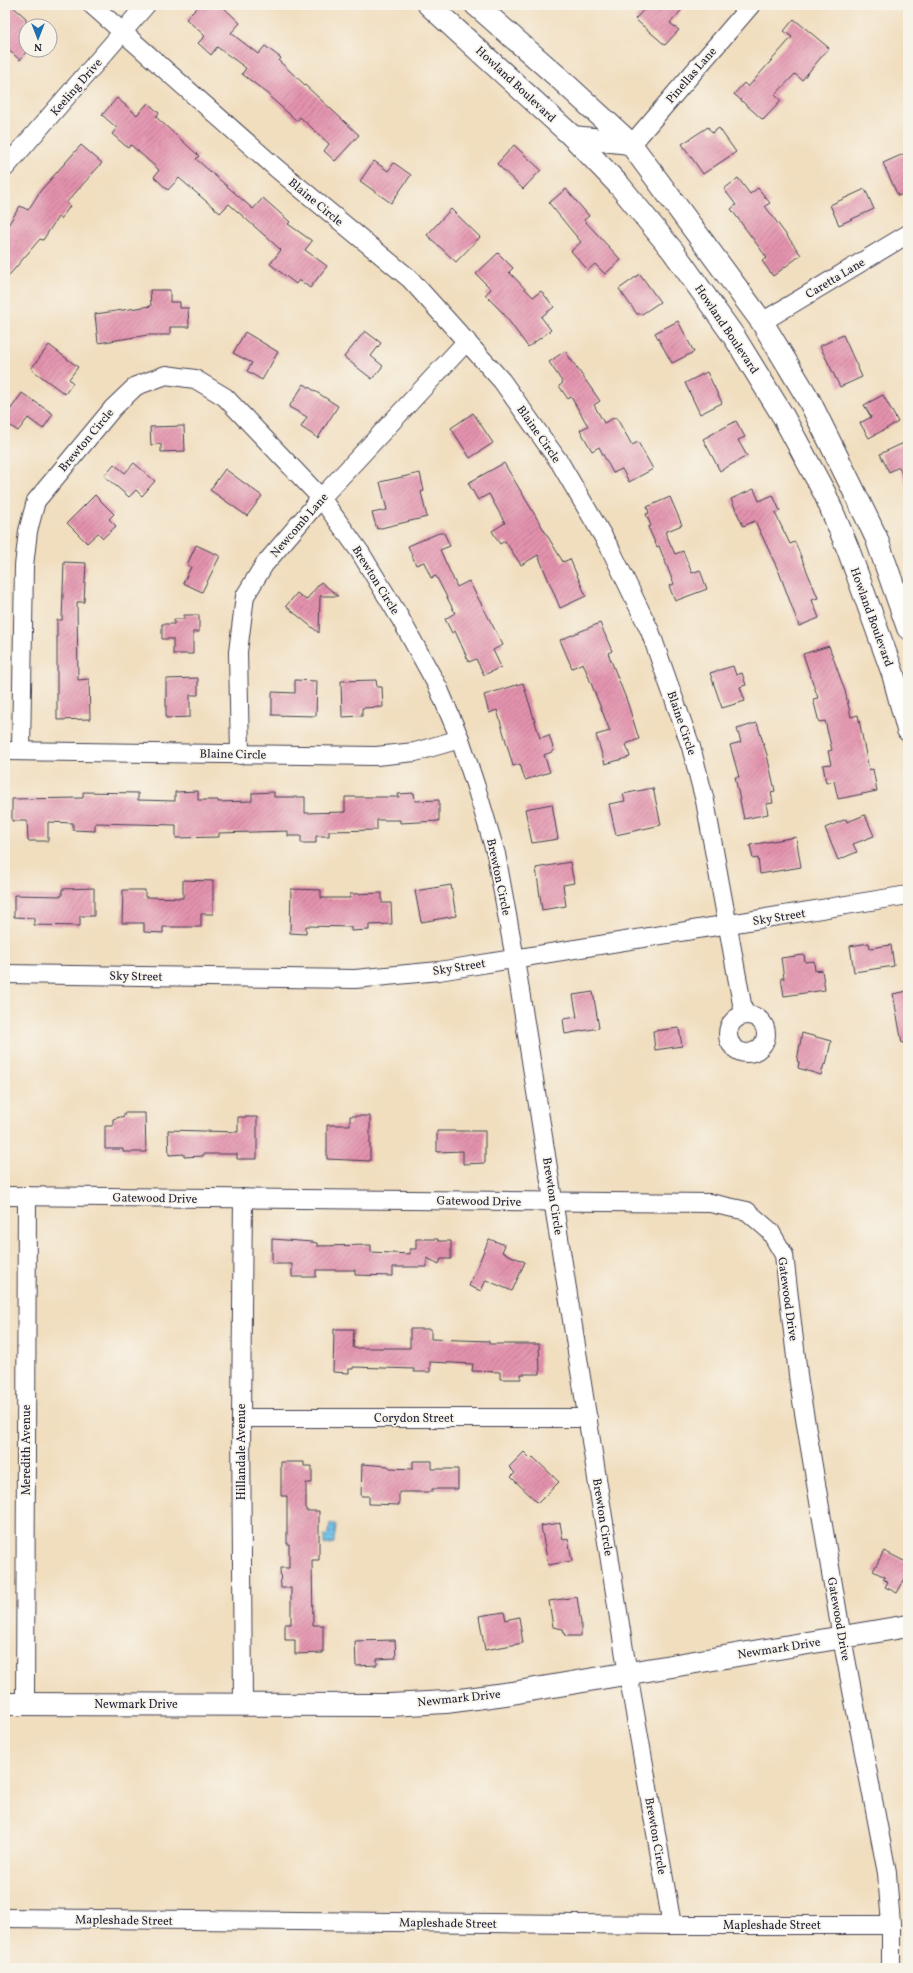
<svg xmlns="http://www.w3.org/2000/svg" width="913" height="1973" font-family="Vollkorn,serif">
	<defs>
		<pattern id="water-rules" width="6" height="5" patternUnits="userSpaceOnUse"><rect width="6" height="5" fill="#6cc1e9"/><path d="M0 2.5h6" fill="none" stroke="#589cbe"/></pattern>
		<pattern id="building-hatch" width="6" height="6" patternUnits="userSpaceOnUse"><rect width="6" height="6" fill="#e392ad"/><path d="M-1 1l2-2M0 6l6-6M5 7l2-2" fill="none" stroke="#b8778e"/></pattern>
	</defs>
	<rect width="100%" height="100%" fill="#f7f3e8"/>
	<filter id="ink" filterUnits="userSpaceOnUse"><feTurbulence type="fractalNoise" baseFrequency=".025" numOctaves="2"/><feDisplacementMap in="SourceGraphic" scale="8" xChannelSelector="R" yChannelSelector="G"/><feConvolveMatrix kernelMatrix="1 2 1 2 8 2 1 2 1" color-interpolation-filters="sRGB"/></filter>
	<filter id="wash" filterUnits="userSpaceOnUse"><feTurbulence type="fractalNoise" baseFrequency=".012" numOctaves="4" result="noise"/><feDisplacementMap in="SourceGraphic" scale="16" xChannelSelector="R" yChannelSelector="G"/><feGaussianBlur stdDeviation="0.9" result="paint"/><feColorMatrix in="noise" values="0 0 0 0 0 0 0 0 0 0 0 0 0 0 0 0 0 1.4 0 .05"/><feComposite in="paint" operator="in"/></filter>
	<g filter="url(#wash)">
		<rect width="100%" height="100%" fill="#f1debf"/>
		<!-- water -->
		<path fill="url(#water-rules)" stroke="#477292" d="M330,1523L336,1525C336,1531 334,1536 334,1543L325,1545L324,1544V1536L328,1534Z"/>
		<g id="blocks">
			<!-- building -->
			<g fill="url(#building-hatch)">
				<polygon points="5,5 11,5 26,18 26,52 20,60 5,47"/>
				<polygon points="200,5 221,5 240,23 231,33 258,54 265,46 281,58 279,61 359,135 335,161 324,151 329,144 300,117 297,121 270,97 271,96 242,74 246,68 217,47 211,55 198,43 205,36 186,19"/>
				<polygon points="648,5 686,5 670,23 679,30 665,45 635,19"/>
				<polygon points="794,19 829,48 802,80 795,74 775,95 781,101 763,120 734,94 744,83 748,87 792,37 784,31"/>
				<polygon points="117,98 137,115 148,103 159,113 156,117 199,156 196,159 253,209 263,198 290,222 288,224 312,241 305,250 327,266 310,288 299,280 296,284 270,264 281,250 229,204 220,213 179,178 168,190 154,177 159,170 131,145 128,148 112,134 117,128 102,115"/>
				<polygon points="708,127 712,133 719,128 736,152 703,174 682,144"/>
				<polygon points="81,145 102,163 66,203 70,206 61,219 58,217 43,240 40,239 5,280 5,230 20,206 28,210 41,190"/>
				<polygon points="514,145 541,170 523,189 497,164"/>
				<polygon points="908,152 908,192 898,196 883,163"/>
				<polygon points="374,161 388,171 394,163 411,175 391,203 360,181"/>
				<polygon points="738,178 750,194 758,188 770,203 765,206 801,255 773,276 762,261 767,258 731,209 736,205 724,189"/>
				<polygon points="566,189 589,216 584,220 621,260 605,274 595,264 588,270 571,251 581,242 549,203"/>
				<polygon points="865,189 874,209 839,225 830,205"/>
				<polygon points="451,209 480,237 456,262 427,235"/>
				<polygon points="498,253 513,268 509,272 533,297 541,291 554,307 541,317 551,330 528,347 503,313 485,295 491,289 476,274"/>
				<polygon points="640,274 660,302 642,314 637,314 619,289"/>
				<polygon points="150,290 170,290 170,302 180,302 180,308 188,308 189,327 170,327 170,335 148,335 98,343 95,314 151,306"/>
				<polygon points="678,321 694,352 672,363 655,333"/>
				<polygon points="365,331 381,343 371,356 383,366 372,379 344,357"/>
				<polygon points="245,332 278,352 262,380 247,371 252,363 233,353"/>
				<polygon points="843,335 862,377 840,387 820,346"/>
				<polygon points="49,345 78,367 69,379 73,383 65,394 31,369"/>
				<polygon points="565,351 600,401 594,405 604,423 616,417 632,445 638,442 653,469 629,482 622,469 613,473 599,447 592,451 580,430 588,426 571,397 568,399 559,386 563,383 549,362"/>
				<polygon points="707,372 722,403 700,414 685,383"/>
				<polygon points="304,384 338,406 318,438 301,427 307,417 289,407"/>
				<polygon points="22,393 53,414 43,429 28,418 18,431 5,422 5,417"/>
				<polygon points="883,395 898,422 869,438 860,423 871,417 864,405"/>
				<polygon points="473,413 493,443 470,458 451,428"/>
				<polygon points="736,421 745,437 738,440 747,456 720,471 703,439"/>
				<polygon points="184,426 185,451 161,452 161,444 151,445 150,427"/>
				<polygon points="908,441 908,488 899,467 889,472 880,454"/>
				<polygon points="134,463 155,481 142,496 136,490 129,497 104,476 114,464 125,473"/>
				<polygon points="504,463 563,562 570,559 586,596 560,608 538,555 521,565 505,541 500,544 492,531 505,523 489,494 478,500 468,483"/>
				<polygon points="225,469 262,496 247,516 210,490"/>
				<polygon points="420,473 424,491 421,492 427,517 377,529 372,513 387,510 380,482"/>
				<polygon points="754,489 759,501 773,495 780,511 775,513 790,544 795,542 818,598 812,600 819,618 799,626 779,572 755,521 743,526 731,499"/>
				<polygon points="95,495 114,514 109,519 116,526 103,538 98,533 87,543 67,523"/>
				<polygon points="670,497 682,525 665,532 675,554 683,551 692,573 700,570 707,589 675,601 669,586 674,584 659,546 657,547 648,527 651,526 646,514 649,513 647,507"/>
				<polygon points="439,533 444,533 450,546 440,550 457,587 469,581 503,645 493,650 501,667 484,675 476,659 469,662 455,631 452,633 445,619 455,613 436,576 431,578 424,562 416,565 408,546"/>
				<polygon points="196,545 220,556 202,592 183,583 191,567 187,565"/>
				<polygon points="64,562 86,563 84,602 77,602 78,680 89,679 90,719 57,720 57,620 62,620"/>
				<polygon points="321,582 338,596 320,596 319,633 286,606 297,593 306,600"/>
				<polygon points="184,615 199,615 199,632 193,632 193,654 173,654 173,639 162,639 162,624 174,624 174,619 184,619"/>
				<polygon points="600,623 612,651 608,653 627,701 639,739 626,744 630,757 605,764 596,735 610,731 583,663 572,668 560,640"/>
				<polygon points="829,646 845,691 851,717 858,715 869,770 873,769 877,791 838,799 834,781 826,783 823,765 831,764 828,751 832,750 825,721 819,722 813,699 818,698 803,654"/>
				<polygon points="733,666 736,675 742,673 746,685 740,687 745,701 722,708 710,673"/>
				<polygon points="198,678 198,695 190,695 190,717 166,718 166,679"/>
				<polygon points="295,680 317,681 316,716 272,715 272,692 295,693"/>
				<polygon points="376,680 377,687 382,687 383,707 362,708 362,716 342,717 341,681"/>
				<polygon points="523,683 540,738 549,735 554,751 544,755 550,772 525,780 520,764 513,766 497,710 489,713 484,695"/>
				<polygon points="757,723 767,755 775,791 771,792 773,803 766,804 768,814 744,819 735,777 739,777 730,745 741,742 737,729"/>
				<polygon points="653,788 661,825 616,835 609,804 625,801 623,794"/>
				<polygon points="198,791 198,800 218,800 218,802 252,801 252,793 274,792 274,797 305,797 305,813 345,812 345,797 399,797 398,794 414,793 415,801 439,800 439,821 400,823 400,820 377,820 377,830 329,831 329,836 316,836 316,843 301,843 301,836 288,836 288,831 219,833 219,837 176,838 176,825 95,823 95,831 73,830 73,823 48,822 48,841 28,841 27,821 12,821 12,799 83,798 83,792 138,793 138,800 175,801 175,792"/>
				<polygon points="552,804 558,839 532,843 525,809"/>
				<polygon points="865,815 874,836 853,844 857,852 838,860 825,828 846,819 847,822"/>
				<polygon points="796,837 801,867 760,874 758,858 753,859 750,845"/>
				<polygon points="570,862 574,883 563,885 566,906 542,910 536,868"/>
				<polygon points="183,880 213,881 213,914 201,914 201,927 163,927 163,933 144,932 144,923 122,923 123,890 145,890 145,897 183,898"/>
				<polygon points="451,885 456,916 421,922 415,891"/>
				<polygon points="94,888 94,916 80,916 80,926 34,925 34,918 14,917 14,895 62,896 62,889"/>
				<polygon points="291,889 321,890 321,898 350,898 350,894 382,893 382,903 391,903 392,924 369,925 369,930 351,931 351,927 306,926 306,934 290,933"/>
				<polygon points="869,943 870,948 891,945 894,966 854,972 850,946"/>
				<polygon points="804,955 805,962 814,961 815,971 822,970 825,990 784,996 781,978 784,978 781,958"/>
				<polygon points="908,991 908,1042 902,1043 893,994"/>
				<polygon points="593,992 599,1028 565,1034 563,1019 577,1017 573,995"/>
				<polygon points="679,1028 682,1046 655,1050 653,1031"/>
				<polygon points="802,1033 831,1041 826,1065 824,1064 821,1075 798,1068 799,1062 797,1061"/>
				<polygon points="124,1113 145,1113 146,1152 123,1152 123,1149 105,1149 105,1126 113,1126 113,1119 124,1116"/>
				<polygon points="350,1116 370,1116 370,1161 327,1159 327,1125 350,1125"/>
				<polygon points="238,1117 257,1117 257,1159 237,1159 237,1154 203,1154 203,1156 184,1157 184,1154 169,1155 168,1130 238,1132"/>
				<polygon points="437,1131 485,1131 485,1163 463,1164 463,1151 437,1152"/>
				<polygon points="272,1239 312,1242 317,1243 317,1246 371,1245 371,1252 410,1254 410,1249 416,1249 416,1239 438,1239 438,1241 451,1241 451,1259 441,1259 439,1264 427,1258 427,1267 393,1267 393,1276 355,1275 355,1270 316,1270 316,1277 292,1277 292,1264 272,1264"/>
				<polygon points="489,1239 505,1245 502,1252 525,1262 512,1291 486,1280 481,1291 469,1286"/>
				<polygon points="334,1329 354,1329 353,1348 410,1348 410,1329 431,1329 431,1339 489,1341 489,1344 539,1344 540,1374 521,1374 521,1379 500,1379 500,1372 472,1371 473,1364 430,1362 430,1372 414,1372 414,1369 353,1367 353,1369 349,1369 349,1373 333,1372"/>
				<polygon points="524,1452 531,1459 533,1457 559,1482 538,1503 511,1477 515,1473 509,1467"/>
				<polygon points="413,1461 432,1461 432,1469 458,1469 458,1489 432,1489 432,1492 399,1492 399,1505 369,1504 369,1496 361,1496 362,1464 388,1466 390,1468 413,1469"/>
				<polygon points="281,1462 304,1462 304,1466 312,1466 312,1483 306,1483 306,1511 319,1511 319,1560 312,1560 313,1625 323,1625 323,1653 295,1654 295,1640 285,1640 285,1624 291,1624 291,1588 281,1588 280,1568 289,1568 289,1544 287,1544 287,1496 281,1496"/>
				<polygon points="560,1523 563,1540 568,1539 572,1561 548,1565 541,1526"/>
				<polygon points="884,1551 908,1563 908,1573 897,1593 885,1587 888,1582 883,1579 885,1577 873,1571"/>
				<polygon points="577,1597 581,1623 581,1636 565,1636 563,1629 553,1627 549,1601"/>
				<polygon points="504,1612 506,1620 519,1617 523,1643 485,1650 479,1616"/>
				<polygon points="395,1640 396,1658 377,1659 377,1665 356,1666 355,1641"/>
			</g>
		</g>
	</g>
	<g filter="url(#ink)">
		<use href="#blocks" fill-opacity="0" stroke="#413e4f" stroke-width="1"/>
		<g fill="none" stroke-linecap="round" stroke-linejoin="round">
			<!-- minor casing -->
			<g stroke="#413e4f" stroke-width="20">
				<g id="minor">
					<polyline points="92,5 276,168 410,279 502,381 560,463 611,550 650,631 691,747 705,801 744,1015"/>
					<polyline points="631,145 751,5"/>
					<polyline points="5,168 146,5"/>
					<polyline points="762,322 908,234"/>
					<polyline points="5,751 376,756 415,752 460,739"/>
					<polyline points="21,751 24,566 28,531 36,501 113,408 136,386 166,375 195,379 225,397 321,498 360,552 400,618 438,687 460,739 476,787 496,854 515,959 625,1656 672,1925"/>
					<polyline points="240,755 238,652 245,596 264,565 321,498 467,341"/>
					<polyline points="5,974 355,979 439,971 908,895"/>
					<circle cx="747" cy="1034" r="19"/>
					<polyline points="5,1196 710,1203 747,1211 770,1231 784,1255 799,1383 842,1638 887,1873 891,1925 891,1968"/>
					<polyline points="243,1198 241,1418 243,1705"/>
					<polyline points="241,1418 588,1418"/>
					<polyline points="25,1704 27,1196"/>
					<polyline points="5,1918 672,1925 891,1925"/>
				</g>
			</g>
			<!-- tertiary casing -->
			<g stroke="#413e4f" stroke-width="24">
				<polyline id="tertiary" points="5,1704 390,1705 446,1702 512,1693 908,1626"/>
			</g>
			<!-- primary casing -->
			<g stroke="#413e4f" stroke-width="24">
				<g id="primary">
					<polyline points="429,5 573,137 619,185 673,251 735,338 783,416 825,494 848,549 893,674 908,730"/>
					<polyline points="476,5 558,77 630,143 762,322 809,400 851,485 876,537 908,628"/>
					<polyline points="573,137 630,143"/>
				</g>
			</g>
			<!-- minor -->
			<use href="#minor" stroke="#fff" stroke-width="18"/>
			<!-- tertiary -->
			<use href="#tertiary" stroke="#fff" stroke-width="22"/>
			<!-- primary -->
			<use href="#primary" stroke="#fff" stroke-width="22"/>
		</g>
	</g>
	<g text-anchor="middle" stroke-width="3.5" stroke-linejoin="round" paint-order="stroke">
		<!-- street labels -->
		<g font-size="12" fill="#22223b" stroke="#f7f3e8">
			<text transform="translate(691 75) rotate(-49)" y="4">Pinellas Lane</text>
			<text transform="translate(516 84) rotate(43)" y="4">Howland Boulevard</text>
			<text transform="translate(76 87) rotate(-49)" y="4">Keeling Drive</text>
			<text transform="translate(316 202) rotate(40)" y="4">Blaine Circle</text>
			<text transform="translate(835 278) rotate(-31)" y="4">Caretta Lane</text>
			<text transform="translate(727 329) rotate(56)" y="4">Howland Boulevard</text>
			<text transform="translate(539 434) rotate(55)" y="4">Blaine Circle</text>
			<text transform="translate(86 440) rotate(-50)" y="4">Brewton Circle</text>
			<text transform="translate(299 525) rotate(-49)" y="4">Newcomb Lane</text>
			<text transform="translate(376 580) rotate(58)" y="4">Brewton Circle</text>
			<text transform="translate(872 617) rotate(70)" y="4">Howland Boulevard</text>
			<text transform="translate(682 723) rotate(71)" y="4">Blaine Circle</text>
			<text transform="translate(233 754) rotate(1)" y="4">Blaine Circle</text>
			<text transform="translate(499 877) rotate(78)" y="4">Brewton Circle</text>
			<text transform="translate(779 917) rotate(-9)" y="4">Sky Street</text>
			<text transform="translate(459 967) rotate(-9)" y="4">Sky Street</text>
			<text transform="translate(136 976) rotate(1)" y="4">Sky Street</text>
			<text transform="translate(553 1196) rotate(81)" y="4">Brewton Circle</text>
			<text transform="translate(155 1198) rotate(1)" y="4">Gatewood Drive</text>
			<text transform="translate(479 1201) rotate(1)" y="4">Gatewood Drive</text>
			<text transform="translate(788 1299) rotate(82)" y="4">Gatewood Drive</text>
			<text x="414" y="1422">Corydon Street</text>
			<text transform="translate(26 1450) rotate(-90)" y="4">Meredith Avenue</text>
			<text transform="translate(241 1452) rotate(-90)" y="4">Hillandale Avenue</text>
			<text transform="translate(603 1517) rotate(81)" y="4">Brewton Circle</text>
			<text transform="translate(839 1619) rotate(80)" y="4">Gatewood Drive</text>
			<text transform="translate(779 1648) rotate(-9)" y="4">Newmark Drive</text>
			<text transform="translate(459 1698) rotate(-6)" y="4">Newmark Drive</text>
			<text x="136" y="1708">Newmark Drive</text>
			<text transform="translate(656 1836) rotate(80)" y="4">Brewton Circle</text>
			<text transform="translate(124 1920) rotate(1)" y="4">Mapleshade Street</text>
			<text transform="translate(448 1923) rotate(1)" y="4">Mapleshade Street</text>
			<text x="772" y="1929">Mapleshade Street</text>
		</g>
	</g>
	<!-- margin -->
	<rect width="913" height="1973" fill="none" stroke="#f7f3e8" stroke-width="20"/>
	<!-- north arrow -->
	<g transform="translate(38 38) rotate(180)"><circle r="19" fill="#f7f3e8" stroke="#a29fa3"/>
	<path d="M0-3L7 15L0 10L-7 15Z" fill="#1f6fb2"/>
	<text y="-6" font-size="11" font-weight="bold" text-anchor="middle" fill="#22223b">N</text>
	</g>
</svg>
